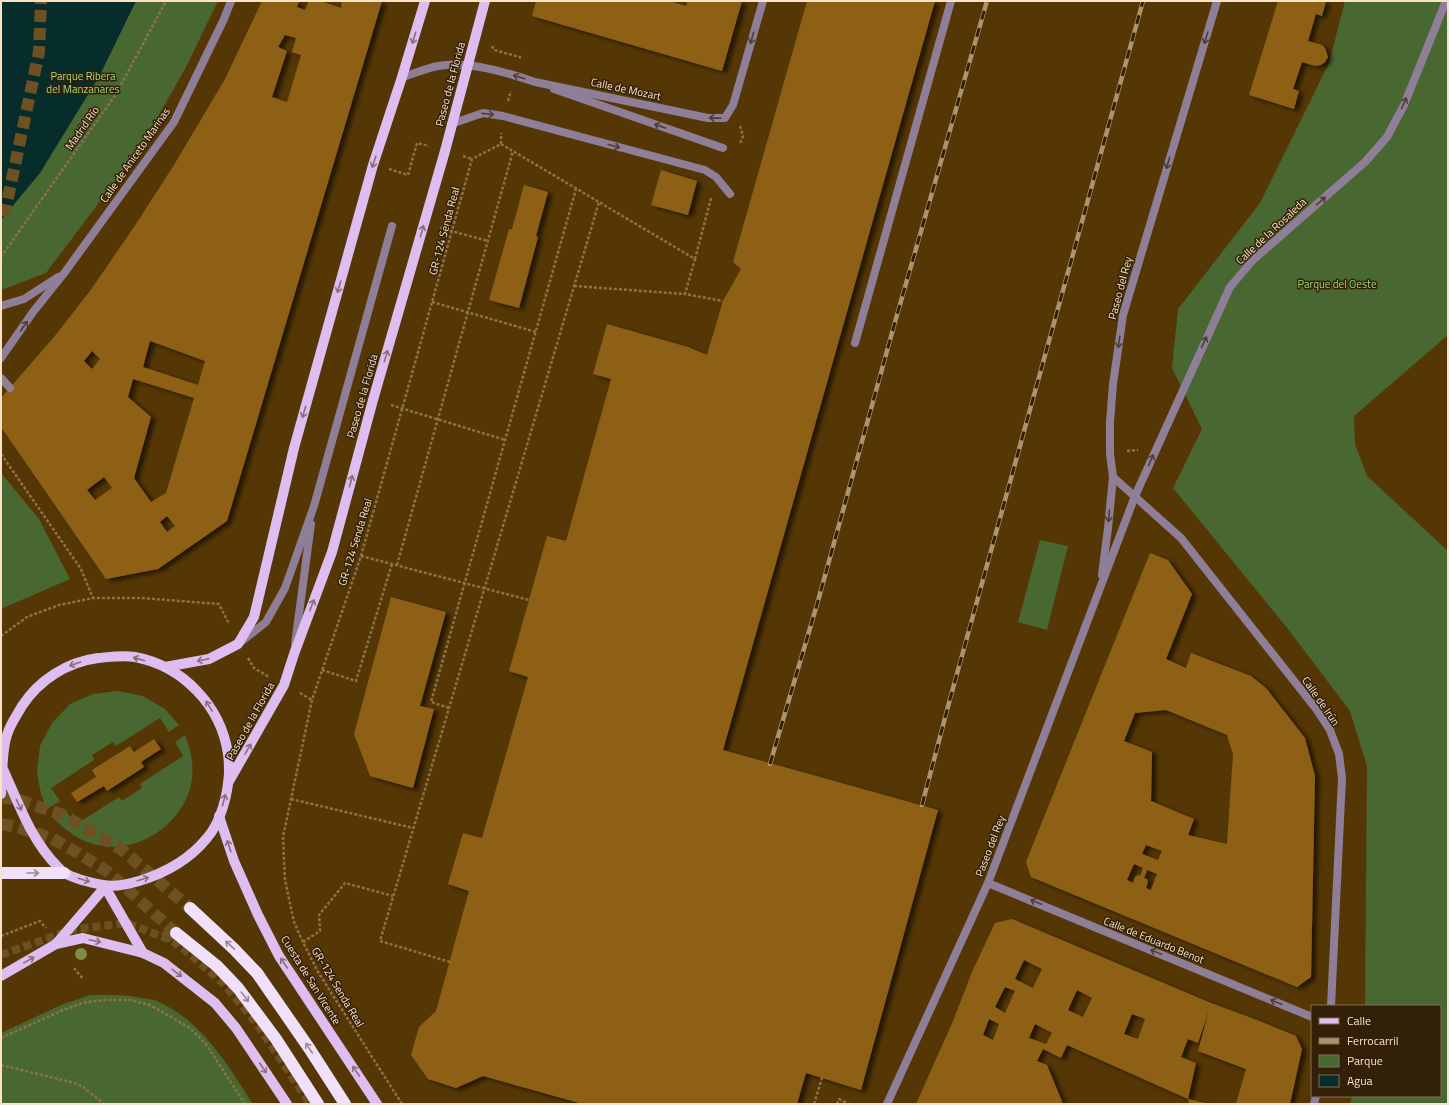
<svg xmlns="http://www.w3.org/2000/svg" width="1449" height="1105" font-family="'Titillium Web',sans-serif">
	<defs>
		<filter id="shadow"><feDropShadow dx="4.5" dy="2.5" stdDeviation="2" flood-color="#0009"/></filter>
	</defs>
	<rect width="100%" height="100%" fill="#553705"/>
	<!-- green -->
	<g fill="#486731">
		<polygon points="1,1 218,1 185,69 140,148 46,273 1,290"/>
		<polygon points="1345,1 1448,1 1448,335 1354,416 1355,444 1367,476 1448,551 1448,1104 1350,1104 1352,1096 1440,1096 1440,1006 1365,1006 1367,766 1350,711 1288,629 1173,488 1202,429 1172,368 1178,309 1260,203 1329,63"/>
		<polygon points="1,473 39,519 70,579 1,609"/>
		<polygon points="1040,540 1068,546 1047,630 1018,622"/>
		<polygon points="118,691 143,696 165,709 179,725 169,732 160,718 116,746 113,742 92,755 94,760 51,788 60,801 47,809 41,794 37,772 40,746 52,723 70,704 93,694"/>
		<path d="M185,735C192,752 195,771 190,789C177,831 129,858 87,842C74,837 64,828 54,819L66,811L75,825L119,797L122,801L142,788L140,784L183,756L175,742Z"/>
		<path d="M90,995C109,995 123,994 142,998C146,999 152,999 157,1001C202,1021 227,1064 253,1104H1V1033L61,1005Z"/>
	</g>
	<!-- water -->
	<polygon fill="#062d2c" points="1,1 136,1 100,75 40,173 1,220"/>
	<!-- building -->
	<g fill="#8e6015" fill-rule="evenodd" filter="url(#shadow)">
		<path d="M262,1H299L297,7L305,10L309,1H321L341,8L342,1H382L227,521L158,569L106,579L1,427V398L54,337L90,291L136,224L174,165L225,79ZM285,35L296,38L292,52L301,55L287,102L272,97L287,51L278,47ZM150,341L205,361L198,385L143,367ZM92,351L100,359L92,369L84,361ZM133,379L194,398L166,493L151,502L134,478L151,417L128,397ZM104,477L112,488L95,500L87,490ZM167,516L175,526L167,532L160,522Z"/>
		<polygon points="536,1 669,1 686,6 688,1 742,1 722,71 532,16"/>
		<polygon points="807,1 935,1 723,750 938,810 861,1090 806,1073 797,1104 583,1104 483,1076 456,1088 428,1079 411,1055 419,1027 436,1011 469,891 448,884 463,833 482,838 528,677 509,671 547,536 566,541 611,379 593,374 607,324 688,347 707,355 723,301 741,269 733,262"/>
		<polygon points="1278,1 1326,1 1322,16 1316,14 1308,41 1322,45 1325,48 1328,57 1325,62 1321,65 1315,66 1302,62 1293,89 1299,91 1294,109 1249,95"/>
		<polygon points="661,170 697,181 688,215 651,205"/>
		<polygon points="524,185 548,192 536,236 538,237 519,308 489,300 509,229 512,229"/>
		<path d="M1150,553L1168,560L1192,594L1166,659L1186,668L1191,653L1251,676L1266,688L1305,738L1315,776L1311,977L1297,987L1031,877L1026,862ZM1166,710L1227,735L1233,754L1227,844L1188,835L1194,819L1151,801L1152,752L1124,741L1135,713ZM1146,845L1162,851L1158,860L1142,854ZM1134,864L1143,868L1140,876L1138,875L1135,877L1133,883L1127,880ZM1147,870L1157,874L1151,890L1146,888L1148,882L1147,879L1144,878Z"/>
		<polygon points="391,597 446,612 420,706 434,709 413,788 370,776 354,734"/>
		<polygon points="154,739 161,749 141,762 144,767 107,791 104,786 77,802 71,793 96,777 92,770 130,746 134,752"/>
		<path d="M1012,919L1211,1003L1257,1020L1296,1036L1302,1049L1290,1104H1236L1246,1069L1198,1051L1209,1010L1198,1043L1188,1039L1181,1057L1196,1063L1188,1099L1067,1045L1061,1058L1043,1049L1037,1061L1047,1065L1063,1104H916L953,1021L972,972L995,923ZM1024,960L1042,969L1033,988L1015,979ZM1005,987L1015,991L1005,1013L995,1007ZM1077,990L1092,998L1083,1017L1068,1010ZM1132,1014L1145,1019L1138,1039L1124,1034ZM989,1019L999,1024L993,1040L983,1035ZM1035,1024L1052,1033L1046,1044L1029,1038Z"/>
		<polygon points="1188,1099 1205,1103 1205,1104 1189,1104"/>
	</g>
	<g fill="none" stroke-linecap="round" stroke-linejoin="round">
		<!-- minor-tunnel -->
		<polyline stroke="#6e5122" stroke-width="8" stroke-dasharray="8 4" stroke-linecap="butt" points="1,955 71,930 127,923 168,939 179,945 223,983 257,1024 310,1104"/>
		<!-- motorway-tunnel -->
		<g stroke="#6e5122" stroke-width="12" stroke-dasharray="12 6" stroke-linecap="butt">
			<polyline points="1,215 6,207 39,52 41,1"/>
			<polyline points="1,797 19,800 63,815 121,849 190,908"/>
			<polyline points="1,824 17,827 51,838 78,853 108,872 176,933"/>
			<polyline points="165,930 179,945"/>
		</g>
		<!-- path -->
		<g stroke="#8e7247" stroke-width="2.5" stroke-dasharray="3 2" stroke-linecap="butt">
			<polyline points="492,46 494,50 520,57 519,59"/>
			<polyline points="508,101 511,91"/>
			<polyline points="740,126 743,136 740,144"/>
			<polyline points="501,144 695,259 685,294 723,301"/>
			<polyline points="463,156 472,159"/>
			<polyline points="389,169 408,175 417,143 429,146"/>
			<polyline points="440,228 488,241"/>
			<polyline points="1,257 116,94 166,1"/>
			<polyline points="695,259 711,198"/>
			<polyline points="574,286 685,294"/>
			<polyline points="432,302 536,332"/>
			<polyline points="391,405 505,440"/>
			<polyline points="1127,451 1138,450"/>
			<polyline points="1,454 81,569 93,598"/>
			<polyline points="361,556 529,600"/>
			<polyline points="397,565 513,151"/>
			<polyline points="1,636 27,617 59,605 93,598 141,598 219,604 229,624"/>
			<polyline points="248,658 254,668 269,677"/>
			<polyline points="322,670 356,681 392,564"/>
			<polyline points="300,693 312,700"/>
			<polyline points="449,708 431,702 576,189"/>
			<polyline points="291,799 413,828"/>
			<polyline points="1,936 40,921 46,928"/>
			<polyline points="303,942 320,931 319,915 345,883 393,896"/>
			<polyline points="450,962 380,941 599,202"/>
			<polyline points="74,968 83,979"/>
			<polyline points="1,1038 63,1010 86,1002 106,1000 130,1000 150,1005 190,1028 206,1044 245,1104"/>
			<polyline points="1,1065 75,1083 83,1087 104,1104"/>
			<polyline points="402,1104 318,972 303,942 294,922 285,880 283,837 312,700 361,556 472,159 501,144 501,133"/>
			<polyline points="814,1104 822,1078"/>
			<polyline points="837,1104 839,1099 849,1104"/>
		</g>
		<!-- service -->
		<g stroke="#8e7e97" stroke-width="8">
			<polyline points="554,89 723,148"/>
			<polyline points="451,124 483,113 503,116 705,170 716,177 730,194"/>
			<polyline points="855,343 951,1"/>
			<polyline points="1,378 10,388"/>
			<polyline points="241,642 266,622 285,588 314,506 392,226"/>
			<polyline points="295,644 311,524"/>
		</g>
		<!-- minor -->
		<g stroke="#8e7e97" stroke-width="8">
			<path d="M402,77C414,74 426,68 438,66C465,60 509,73 535,82L708,118H725L733,105L763,1"/>
			<polyline points="1,306 24,299 58,277"/>
			<polyline points="1,358 33,312 65,272 174,122 224,19 231,1"/>
			<polyline points="1113,477 1181,538 1317,710 1330,730 1339,754 1342,778 1331,1006"/>
			<polyline points="1102,575 1108,528 1113,477 1110,454 1110,422 1113,384 1123,315 1217,1"/>
			<polyline points="988,883 1312,1017"/>
			<polyline points="887,1104 988,883 1135,496 1230,287 1253,260 1365,162 1387,137 1404,105 1446,1"/>
			<polyline points="1314,1104 1316,1096"/>
		</g>
		<!-- primary -->
		<g stroke="#debdf0" stroke-width="10">
			<polyline points="165,667 209,659 238,644 254,617 294,448 373,165 402,77 425,1"/>
			<polyline points="228,783 284,685 294,654 332,552 373,400 445,151 485,1"/>
			<path d="M1,794C3,775 1,753 7,735C10,724 17,715 22,706C39,680 67,662 98,658C110,657 123,655 135,657C183,666 221,706 228,754C229,760 229,767 229,773C228,794 221,822 207,838C190,859 165,873 139,881C115,888 106,887 82,880C76,878 69,876 65,873C62,872 59,868 57,866C31,840 18,802 3,769"/>
			<polyline points="219,816 234,861 258,915 279,956 377,1104"/>
			<polyline points="105,887 143,953"/>
			<polyline points="56,944 83,938 143,953 164,963 215,1003 236,1028 287,1104"/>
			<polyline points="1,976 56,944 105,887"/>
		</g>
		<!-- motorway -->
		<g stroke="#f0e0f9" stroke-width="12">
			<polyline points="1,873 64,873"/>
			<polyline points="190,908 234,949 257,973 309,1048 345,1104"/>
			<polyline points="176,933 217,966 238,988 276,1039 318,1104"/>
		</g>
		<!-- rail casing -->
		<g stroke="#ae936c" stroke-width="4.5">
			<g id="rail">
				<polyline points="770,764 818,601 895,322 987,1"/>
				<polyline points="922,805 950,699 1143,1"/>
			</g>
		</g>
		<!-- rail -->
		<use href="#rail" stroke="#322108" stroke-width="3" stroke-dasharray="9" stroke-linecap="butt"/>
	</g>
	<!-- trees -->
	<circle fill="#7e8e45" cx="81" cy="954" r="6"/>
	<!-- one-way arrows -->
	<defs><path id="oneway-shaft" d="M-6 0H5M1.5-3L5.5 0L1.5 3" fill="none" stroke-width="1.6" stroke-linecap="round" stroke-linejoin="round"/></defs>
	<g stroke="#886f7c">
		<use href="#oneway-shaft" transform="translate(414 38) rotate(106)"/>
		<use href="#oneway-shaft" transform="translate(374 162) rotate(108)"/>
		<use href="#oneway-shaft" transform="translate(422 231) rotate(-74)"/>
		<use href="#oneway-shaft" transform="translate(339 287) rotate(106)"/>
		<use href="#oneway-shaft" transform="translate(386 356) rotate(-73)"/>
		<use href="#oneway-shaft" transform="translate(304 412) rotate(106)"/>
		<use href="#oneway-shaft" transform="translate(351 481) rotate(-75)"/>
		<use href="#oneway-shaft" transform="translate(312 605) rotate(-69)"/>
		<use href="#oneway-shaft" transform="translate(139 659) rotate(-164)"/>
		<use href="#oneway-shaft" transform="translate(203 660) rotate(168)"/>
		<use href="#oneway-shaft" transform="translate(75 664) rotate(161)"/>
		<use href="#oneway-shaft" transform="translate(209 706) rotate(-122)"/>
		<use href="#oneway-shaft" transform="translate(248 749) rotate(-60)"/>
		<use href="#oneway-shaft" transform="translate(224 800) rotate(-75)"/>
		<use href="#oneway-shaft" transform="translate(19 805) rotate(65)"/>
		<use href="#oneway-shaft" transform="translate(229 846) rotate(-108)"/>
		<use href="#oneway-shaft" transform="translate(143 879) rotate(-17)"/>
		<use href="#oneway-shaft" transform="translate(84 880) rotate(17)"/>
		<use href="#oneway-shaft" transform="translate(95 941) rotate(12)"/>
		<use href="#oneway-shaft" transform="translate(29 960) rotate(-29)"/>
		<use href="#oneway-shaft" transform="translate(284 963) rotate(-124)"/>
		<use href="#oneway-shaft" transform="translate(177 973) rotate(37)"/>
		<use href="#oneway-shaft" transform="translate(263 1068) rotate(56)"/>
		<use href="#oneway-shaft" transform="translate(356 1071) rotate(-124)"/>
	</g>
	<g stroke="#4e3d33">
		<use href="#oneway-shaft" transform="translate(752 38) rotate(106)"/>
		<use href="#oneway-shaft" transform="translate(1206 38) rotate(107)"/>
		<use href="#oneway-shaft" transform="translate(519 77) rotate(-162)"/>
		<use href="#oneway-shaft" transform="translate(1404 103) rotate(-66)"/>
		<use href="#oneway-shaft" transform="translate(488 114) rotate(6)"/>
		<use href="#oneway-shaft" transform="translate(715 118) rotate(-178)"/>
		<use href="#oneway-shaft" transform="translate(660 126) rotate(-161)"/>
		<use href="#oneway-shaft" transform="translate(614 146) rotate(15)"/>
		<use href="#oneway-shaft" transform="translate(1168 163) rotate(107)"/>
		<use href="#oneway-shaft" transform="translate(1321 201) rotate(-41)"/>
		<use href="#oneway-shaft" transform="translate(24 326) rotate(-56)"/>
		<use href="#oneway-shaft" transform="translate(1119 342) rotate(98)"/>
		<use href="#oneway-shaft" transform="translate(1204 342) rotate(-66)"/>
		<use href="#oneway-shaft" transform="translate(1151 460) rotate(-66)"/>
		<use href="#oneway-shaft" transform="translate(1109 516) rotate(95)"/>
		<use href="#oneway-shaft" transform="translate(1036 902) rotate(-158)"/>
		<use href="#oneway-shaft" transform="translate(1156 952) rotate(-158)"/>
		<use href="#oneway-shaft" transform="translate(1276 1002) rotate(-158)"/>
	</g>
	<g stroke="#9a8a8d">
		<use href="#oneway-shaft" transform="translate(33 873)"/>
		<use href="#oneway-shaft" transform="translate(230 945) rotate(-137)"/>
		<use href="#oneway-shaft" transform="translate(245 997) rotate(53)"/>
		<use href="#oneway-shaft" transform="translate(309 1048) rotate(-124)"/>
	</g>
	<g text-anchor="middle" stroke-width="3" stroke-linejoin="round" paint-order="stroke">
		<!-- park labels -->
		<g font-size="11" fill="#a0d67a" stroke="#322108">
			<text x="83" y="80">Parque Ribera<tspan x="83" dy="13">del Manzanares</tspan></text>
			<text x="1337" y="288">Parque del Oeste</text>
		</g>
		<!-- street labels -->
		<g font-size="11" fill="#fae2c5" stroke="#322108">
			<text transform="translate(450 84) rotate(-75)" y="4">Paseo de la Florida</text>
			<text transform="translate(626 89) rotate(12)" y="4">Calle de Mozart</text>
			<text transform="translate(82 128) rotate(-55)" y="4">Madrid Río</text>
			<text transform="translate(135 155) rotate(-55)" y="4">Calle de Aniceto Marinas</text>
			<text transform="translate(444 231) rotate(-75)" y="4">GR-124 Senda Real</text>
			<text transform="translate(1271 231) rotate(-43)" y="4">Calle de la Rosaleda</text>
			<text transform="translate(1120 288) rotate(-75)" y="4">Paseo del Rey</text>
			<text transform="translate(362 396) rotate(-74)" y="4">Paseo de la Florida</text>
			<text transform="translate(355 542) rotate(-73)" y="4">GR-124 Senda Real</text>
			<text transform="translate(1321 701) rotate(55)" y="4">Calle de Irún</text>
			<text transform="translate(250 721) rotate(-61)" y="4">Paseo de la Florida</text>
			<text transform="translate(990 846) rotate(-69)" y="4">Paseo del Rey</text>
			<text transform="translate(1154 940) rotate(22)" y="4">Calle de Eduardo Benot</text>
			<text transform="translate(311 980) rotate(58)" y="4">Cuesta de San Vicente</text>
			<text transform="translate(338 987) rotate(59)" y="4">GR-124 Senda Real</text>
		</g>
	</g>
	<!-- border -->
	<rect width="1449" height="1105" fill="none" stroke="#fae2c5" stroke-width="4"/>
	<!-- legend -->
	<rect x="1311" y="1005" width="130" height="92" fill="#322108" stroke="#826e54"/>
	<rect x="1319" y="1018" width="20" height="6" fill="#debdf0" stroke="#826e54"/>
	<text x="1347" y="1025" font-size="12" fill="#fae2c5">Calle</text>
	<rect x="1319" y="1038" width="20" height="6" fill="#ae936c" stroke="#826e54"/>
	<text x="1347" y="1045" font-size="12" fill="#fae2c5">Ferrocarril</text>
	<rect x="1319" y="1055" width="20" height="12" fill="#486731" stroke="#826e54"/>
	<text x="1347" y="1065" font-size="12" fill="#fae2c5">Parque</text>
	<rect x="1319" y="1075" width="20" height="12" fill="#062d2c" stroke="#826e54"/>
	<text x="1347" y="1085" font-size="12" fill="#fae2c5">Agua</text>
</svg>
